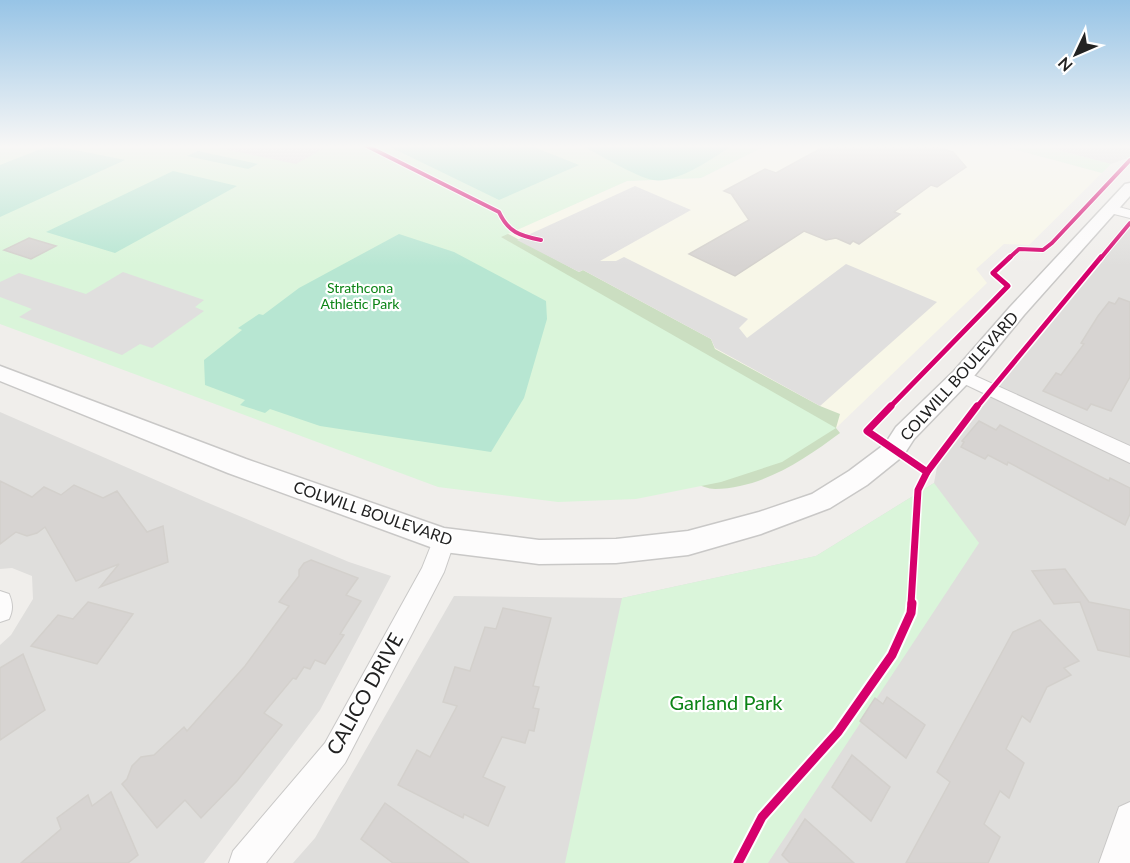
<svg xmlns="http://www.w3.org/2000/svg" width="1130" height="863" font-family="Lato,sans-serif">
	<rect width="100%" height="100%" fill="#f0eeeb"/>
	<!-- residential -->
	<g fill="#dfdedc">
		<polygon points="1038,145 1130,145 1130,157 1111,164"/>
		<polygon points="1130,226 1130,863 293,863 315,838 454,596 622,598 816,556 934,483 938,462 1124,231"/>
		<polygon points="0,412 206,502 349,562 391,576 320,710 204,863 0,863 0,645 11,635 33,599 32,576 12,568 0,569"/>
	</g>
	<!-- education -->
	<polygon fill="#f8f7e8" points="767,145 998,145 1102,173 1029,245 1004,244 976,269 987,283 836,428 500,237 627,181 701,178"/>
	<!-- forest -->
	<path fill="#cbdec1" d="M443,208L499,229L579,272L583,270L711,339L715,349L820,406L840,414L836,428L840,433C804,460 762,488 715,489C702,489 684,477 672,471Z"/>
	<!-- park -->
	<g fill="#daf5da">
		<polygon points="0,145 767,145 701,178 627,181 501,237 836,428 782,462 721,482 636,499 558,502 438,487 0,324"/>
		<polygon points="998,145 1038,145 1111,164 1102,173"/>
		<polygon points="934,483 979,543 768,863 565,863 622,598 816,556"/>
	</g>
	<!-- pitch -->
	<g fill="#b7e6d2">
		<polygon points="51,145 125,160 0,217 0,165"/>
		<polygon points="386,145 529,145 579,165 499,200"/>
		<path d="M581,145H733C713,158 677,184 653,180C636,177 598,154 581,145Z"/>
		<polygon points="198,151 258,164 248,169 187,156"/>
		<polygon points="173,171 237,186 115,253 46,232"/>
		<polygon points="399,234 454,252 546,301 547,319 524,398 491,452 320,426 270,409 265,413 240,405 245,400 205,385 204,360 242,330 238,328 259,314 263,315 299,288"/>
	</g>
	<!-- parking -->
	<g fill="#e0dfde">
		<polygon points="205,145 300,145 323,149 296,164"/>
		<polygon points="635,186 691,210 600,261 616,261 624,257 748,319 739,328 747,338 846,264 937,302 820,406 715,348 711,339 583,270 579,272 517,240"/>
		<polygon points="123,272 204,300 195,307 204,311 152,348 140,344 122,355 19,317 32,309 0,297 0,282 19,273 86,294"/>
	</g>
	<!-- building -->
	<g fill="#d7d4d2" stroke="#d3d0cc" stroke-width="1.5">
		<polygon points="827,145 929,145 953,152 966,167 937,187 931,185 894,212 900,214 859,244 853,241 850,244 836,238 826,240 804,231 735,276 689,254 749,220 732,195 734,195 724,191 765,169 776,173"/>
		<polygon points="29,238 56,246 31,259 4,250"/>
		<polygon points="1119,298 1130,302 1130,377 1111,411 1091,404 1087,410 1043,391 1056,373 1061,375 1084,344 1081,343 1098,316 1109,302 1115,304"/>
		<polygon points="979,421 996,430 1000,425 1109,481 1110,478 1130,488 1130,514 1125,525 1008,462 1007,465 988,455 985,459 961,447 964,442 962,441"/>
		<polygon points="0,481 32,497 44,487 61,495 74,485 103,498 117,491 147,532 163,526 168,562 100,587 119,564 76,581 45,527 37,533 27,536 16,532 0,544"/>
		<polygon points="311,560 358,578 346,595 361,601 340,634 344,635 325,664 315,660 310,669 304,667 296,679 293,678 264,713 282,725 237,781 201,818 185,800 157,828 122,784 127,779 132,766 141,757 154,755 184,727 187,731 245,666 289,606 279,602 299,576 299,570 304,563"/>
		<polygon points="1065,569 1089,602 1130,610 1130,657 1098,650 1080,602 1054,604 1032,571"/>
		<polygon points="88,602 133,614 97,664 31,646 58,615 73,619"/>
		<polygon points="503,608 551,618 533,686 539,687 533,708 539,709 534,731 529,730 525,743 502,737 483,777 505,787 488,826 464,814 463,818 398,785 417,750 430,757 457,706 443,702 455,667 470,671 485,627 496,629"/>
		<polygon points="1040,620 1079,661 1064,668 1071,675 1047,687 1030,722 1022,716 1006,749 1024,763 1009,798 1000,791 984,824 1000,837 988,863 906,863 950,782 937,772 1013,632"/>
		<polygon points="23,654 45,710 0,740 0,668"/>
		<polygon points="887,697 925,725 906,758 860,721 875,698 883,704"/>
		<polygon points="852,755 890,787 871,821 832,787"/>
		<polygon points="111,792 138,855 128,863 21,863 61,829 57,818 88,795 92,806"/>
		<polygon points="385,803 469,863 393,863 361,839"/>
		<polygon points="805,819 854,863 790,863 782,855"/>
	</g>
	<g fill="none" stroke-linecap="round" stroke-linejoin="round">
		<!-- minor casing -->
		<g stroke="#c9c8c7" stroke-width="2">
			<g id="minor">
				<polygon points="1111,205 1130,210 1130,218 1106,212 1105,209"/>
				<polygon points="962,370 1130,446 1130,463 956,380 953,376 956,372"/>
				<polygon points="444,530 452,533 455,540 444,572 345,763 266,863 229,863 233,851 325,743 422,568 436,533"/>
				<path d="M0,591L9,594C13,604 13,610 9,619L0,622Z"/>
				<polygon points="1130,802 1130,863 1099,863 1119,807"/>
			</g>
		</g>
		<!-- tertiary casing -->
		<g stroke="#c9c8c7" stroke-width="3">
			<polygon id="tertiary" points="1130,183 1130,196 1024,315 970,381 914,439 903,456 867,485 830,508 761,534 688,555 616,563 539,564 444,552 228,473 0,381 0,366 246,459 444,528 539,540 616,539 688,531 759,512 812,494 849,471 885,444 896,427 954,371 1010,307 1125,184"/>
		</g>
		<!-- minor -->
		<use href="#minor" fill="#fdfcfc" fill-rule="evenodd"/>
		<!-- tertiary -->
		<use href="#tertiary" fill="#fdfcfc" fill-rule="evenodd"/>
		<!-- cycleway-far3 casing -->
		<g stroke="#fff" stroke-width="6">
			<g id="cycleway-far3">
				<path d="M365,145L499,212C508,232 520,236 541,240"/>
				<polyline points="1008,259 1019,249 1043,250 1052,243 1130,160"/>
				<polyline points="1100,259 1130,223"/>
			</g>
		</g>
		<!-- cycleway-far2 casing -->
		<g stroke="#fff" stroke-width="8">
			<g id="cycleway-far2">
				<polyline points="889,408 1008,286 993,273 1010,257"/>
				<polyline points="976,408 1101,257"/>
			</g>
		</g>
		<!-- cycleway-far1 casing -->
		<g stroke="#fff" stroke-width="10">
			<g id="cycleway-far1">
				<polyline points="891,406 867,431 927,472"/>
				<polyline points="911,604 918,490 927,472 977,406"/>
			</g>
		</g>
		<!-- cycleway casing -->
		<g stroke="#fff" stroke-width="13">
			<polyline id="cycleway" points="738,863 762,817 838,732 892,655 911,613 912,603"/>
		</g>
		<!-- cycleway-far3 -->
		<use href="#cycleway-far3" stroke="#d6006c" stroke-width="4"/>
		<!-- cycleway-far2 -->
		<use href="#cycleway-far2" stroke="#d6006c" stroke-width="5"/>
		<!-- cycleway-far1 -->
		<use href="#cycleway-far1" stroke="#d6006c" stroke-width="7"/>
		<!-- cycleway -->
		<use href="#cycleway" stroke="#d6006c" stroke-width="9"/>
	</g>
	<!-- sky -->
	<linearGradient id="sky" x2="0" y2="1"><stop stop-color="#97c4e6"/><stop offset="0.55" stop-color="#f8f7f6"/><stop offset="1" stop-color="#f8f7f6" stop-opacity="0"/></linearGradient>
	<rect width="1130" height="266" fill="url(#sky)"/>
	<g text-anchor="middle" stroke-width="4.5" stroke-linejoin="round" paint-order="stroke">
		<!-- far-park labels -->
		<g font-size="14" fill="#0c8416" stroke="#fff">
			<text x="360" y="293">Strathcona<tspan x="360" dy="16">Athletic Park</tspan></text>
		</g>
		<!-- street labels -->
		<g font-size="16" fill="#222" stroke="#fff">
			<text transform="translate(959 376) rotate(-48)" y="6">COLWILL BOULEVARD</text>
			<text transform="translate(373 513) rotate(19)" y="6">COLWILL BOULEVARD</text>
		</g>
		<!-- near-street labels -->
		<g font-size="20" fill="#222" stroke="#fff">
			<text transform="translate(365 694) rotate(-61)" y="7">CALICO DRIVE</text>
		</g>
		<!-- near-park labels -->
		<g font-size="20" fill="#0c8416" stroke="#fff">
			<text x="726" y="710">Garland Park</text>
		</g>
	</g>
	<!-- north arrow -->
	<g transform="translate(1076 54) rotate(226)" stroke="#ffffff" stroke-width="4.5" paint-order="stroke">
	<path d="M0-4.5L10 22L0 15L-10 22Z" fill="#222222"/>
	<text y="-9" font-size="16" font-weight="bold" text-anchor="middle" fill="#222222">N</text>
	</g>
</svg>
